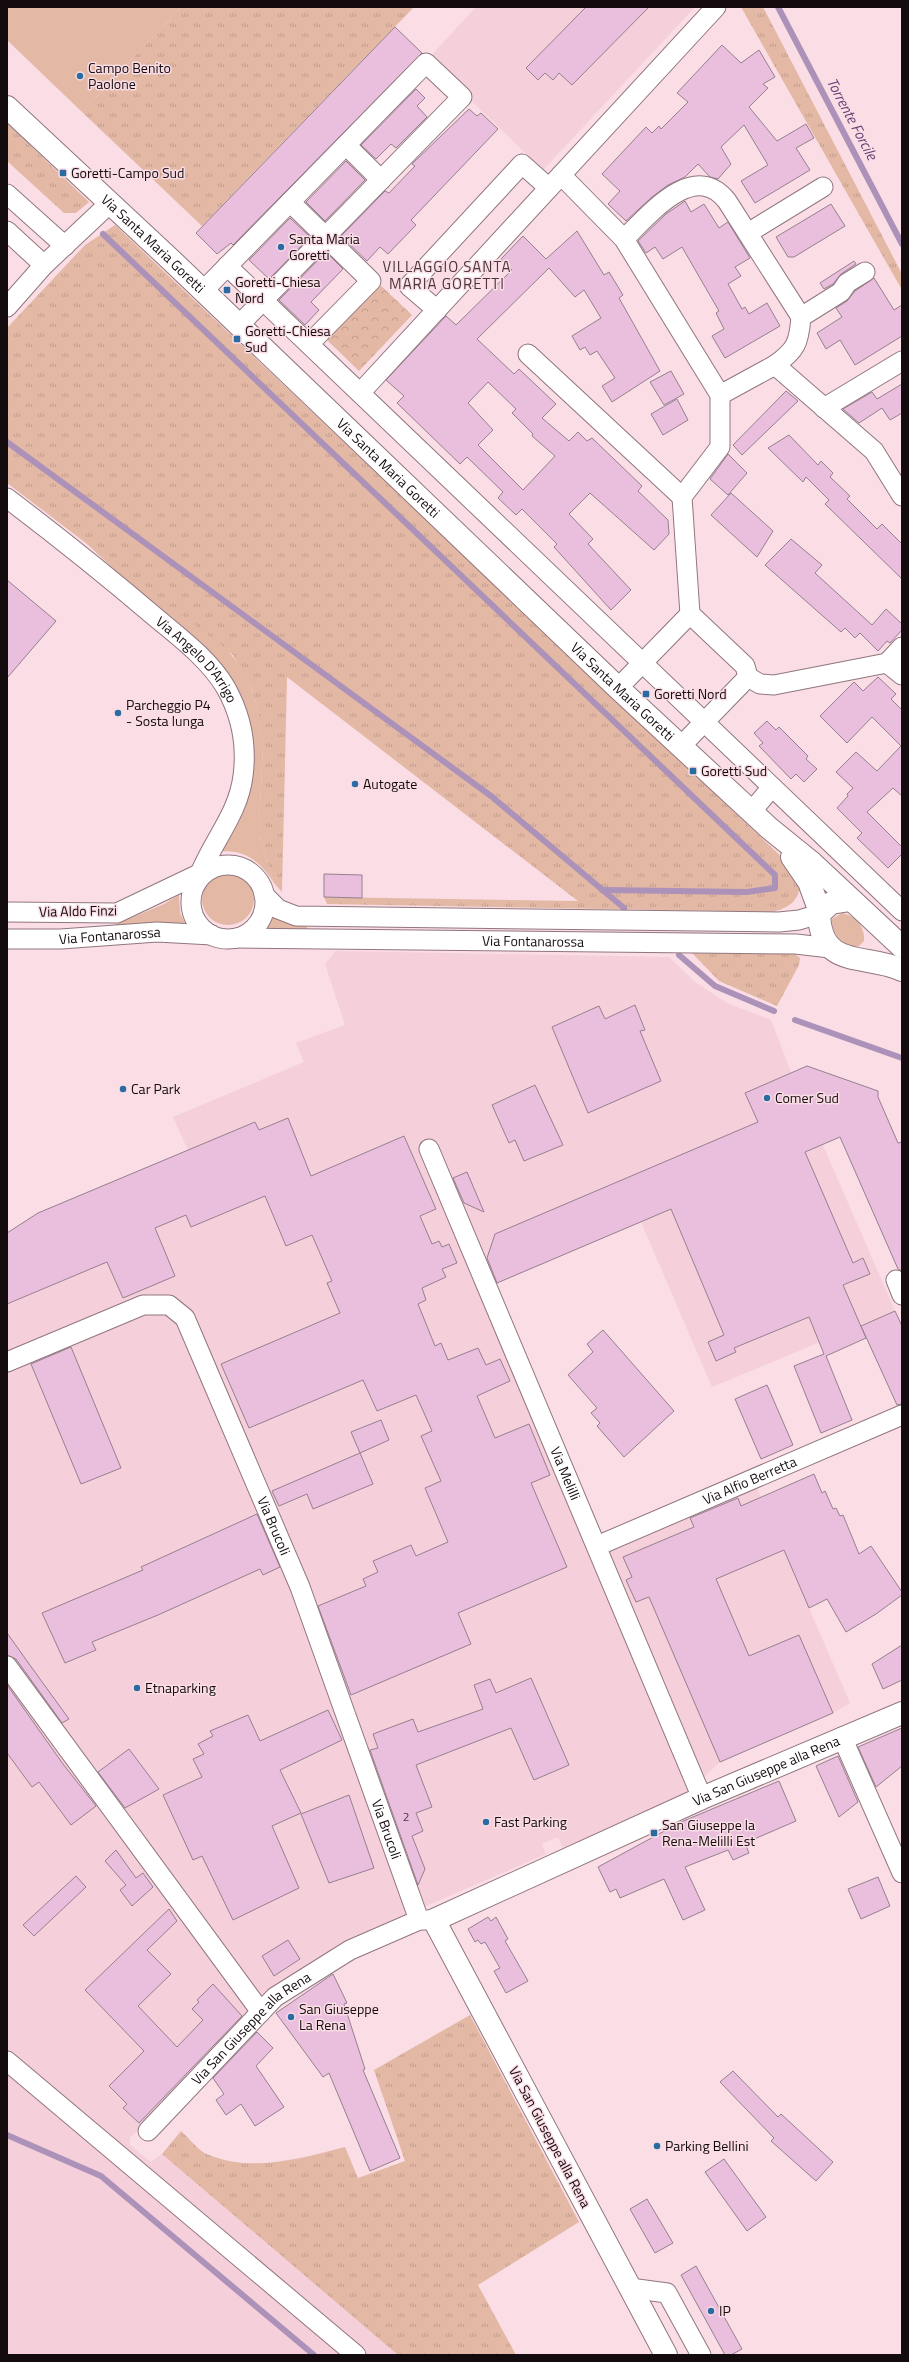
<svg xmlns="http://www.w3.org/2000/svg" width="909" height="2362" font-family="'Titillium Web',sans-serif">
	<defs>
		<pattern id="grass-tufts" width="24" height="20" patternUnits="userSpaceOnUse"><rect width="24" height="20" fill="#e3b8a5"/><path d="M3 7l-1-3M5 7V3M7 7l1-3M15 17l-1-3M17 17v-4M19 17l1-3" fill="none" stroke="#c29d8d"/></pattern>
		<pattern id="park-crowns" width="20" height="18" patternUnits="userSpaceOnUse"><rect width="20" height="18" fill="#e3b8a5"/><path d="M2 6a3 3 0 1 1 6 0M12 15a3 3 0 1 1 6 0" fill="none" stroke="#c29d8d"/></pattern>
	</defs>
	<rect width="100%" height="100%" fill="#fadde5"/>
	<!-- built -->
	<g fill="#f5cfda">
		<polygon points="476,7 695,7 543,170 428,59"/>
		<polygon points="336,951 669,957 695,982 727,1003 771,1020 789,1067 895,1311 712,1387 641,1222 496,1284 610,1552 757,1488 850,1703 833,1713 720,1762 679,1801 563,1848 558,1837 542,1844 546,1854 341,1943 266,1994 130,2138 130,2145 151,2162 162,2154 398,2355 7,2355 7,1233 38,1213 188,1150 173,1117 304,1062 296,1043 345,1025 325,964"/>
	</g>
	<!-- grass -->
	<g fill="url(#grass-tufts)">
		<polygon points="181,7 414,7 202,226 82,112"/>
		<polygon points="741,7 763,7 902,274 902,290"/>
		<polygon points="7,123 89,202 76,213 64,213 7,161"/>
		<path d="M115,225L788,863L800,884C799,901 789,908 772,912L327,904L324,897L578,901L287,677L282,892L274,883L261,842L259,825L263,747L257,705L250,686L233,655L7,483V328L85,245Z"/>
		<polygon points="692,953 795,954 800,958 799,965 777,1006 719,981"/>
		<path d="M470,2015L579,2222L478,2285L516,2355H398L162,2154L181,2131C189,2138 199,2152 209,2155C252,2173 302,2158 345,2147L358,2178L405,2161L374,2070Z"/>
	</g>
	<!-- park -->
	<polygon fill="url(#park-crowns)" points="378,283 412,315 359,371 326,339"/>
	<!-- garden -->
	<g fill="#e3b8a5">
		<polygon points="7,7 181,7 82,112 7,40"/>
		<path d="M85,542L227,649L245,673L257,705L261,732L263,747L259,825L261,842L274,883C261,862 244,848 218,852L246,721L139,593Z"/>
		<circle cx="228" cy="899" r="26"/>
		<polygon points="179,895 180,913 187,927 114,925 164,904"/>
		<path d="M842,913C856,916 865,927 864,941L859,946C844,950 831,932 832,919Z"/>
		<polygon points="273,916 296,925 307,926 307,930 266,929"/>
	</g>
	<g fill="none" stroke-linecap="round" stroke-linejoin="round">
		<!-- stream -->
		<g stroke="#ac92b9" stroke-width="6">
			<polyline points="778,7 902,244"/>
			<polyline points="103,234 775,875 775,888 747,892 602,890"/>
			<polyline points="7,442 491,796 624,908"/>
			<polyline points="679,955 715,986 774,1011"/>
			<polyline points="795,1020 902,1058"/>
			<polyline points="7,2135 101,2176 314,2355"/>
		</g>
	</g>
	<!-- building -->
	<g fill="#eabfdd" stroke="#95808f" fill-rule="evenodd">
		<polygon points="586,7 649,7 572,85 559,73 553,80 545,73 538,80 526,68"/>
		<polygon points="395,27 422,53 233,245 231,243 217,254 196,233"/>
		<polygon points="722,45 741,63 759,50 775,77 763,84 768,88 749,107 777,141 806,124 814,138 796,148 810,170 755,203 741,181 768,165 744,125 721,147 731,164 718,179 710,177 698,164 685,177 668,185 652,197 626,221 608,204 620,191 602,174 646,127 652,133 659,126 661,129 688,102 677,93"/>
		<polygon points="416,89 425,98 417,106 427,117 396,148 391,144 376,159 361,145"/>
		<polygon points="469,109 477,116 481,113 498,129 411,220 416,225 388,254 380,247 367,261 341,236 385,191 389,193 415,166 412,164"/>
		<polygon points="346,161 365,180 325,221 306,202"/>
		<polygon points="685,201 691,212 704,204 719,228 728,222 750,258 735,267 741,276 728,284 742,309 745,307 749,314 767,303 780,326 725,358 712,336 724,329 716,313 719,311 682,247 663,259 655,247 646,253 638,241 666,214"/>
		<polygon points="831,204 845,226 794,257 788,257 776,237"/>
		<polygon points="290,218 310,237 269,279 249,260"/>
		<path d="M577,231L604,275L609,272L623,295L619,298L660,371L612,402L602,386L615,378L597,351L590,355L585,347L580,350L572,336L601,318L584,290L575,297L549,268L477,339L514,374L519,369L556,404L542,418L569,441L578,432L587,441L592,438L642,486L638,491L668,520L669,534L654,550L590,493L569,514L593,539L588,544L631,590L611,610L554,547L557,544L522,509L516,515L498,498L503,492L467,457L460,464L397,403L404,396L386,380L446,316L456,325L512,270L501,259L523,236L546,259ZM488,382L516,409L512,413L533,434L532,436L555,456L523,490L478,445L493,430L468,403Z"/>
		<polygon points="326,252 343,269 311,302 319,310 305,325 279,300"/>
		<polygon points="854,261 856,264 841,274 833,284 824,289 820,283"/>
		<polygon points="874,278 894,310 902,305 902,336 855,365 840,340 826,349 817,333 842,317 836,308 847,301 855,291"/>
		<polygon points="671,371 684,394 664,405 650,382"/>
		<polygon points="902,384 902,413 890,420 882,408 859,423 843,409 872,392 877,399"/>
		<polygon points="786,391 798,401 742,455 733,445"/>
		<polygon points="677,399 688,420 663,435 651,414"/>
		<polygon points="789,435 818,465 821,461 833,473 830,477 850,496 847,499 877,529 882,524 902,544 902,579 825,504 829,500 806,477 803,482 768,448"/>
		<polygon points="728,454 747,473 728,495 710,479"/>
		<polygon points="731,493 773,531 757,557 711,515"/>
		<polygon points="791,539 822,565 815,573 872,625 886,609 902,624 902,630 890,643 887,641 878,651 860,633 855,638 845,628 841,632 765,565"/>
		<polygon points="7,580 56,621 7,678"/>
		<polygon points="878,677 896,694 891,699 902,710 902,796 893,788 867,812 902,847 902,854 888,868 857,838 862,833 837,808 848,796 847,794 853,788 836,772 856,752 877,771 901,746 872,717 847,743 820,716 854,682 863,691"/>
		<polygon points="767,721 776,730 779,727 808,756 806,759 817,769 804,782 796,774 791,779 759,746 763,743 754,733"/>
		<polygon points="324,874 362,875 362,898 324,897"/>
		<polygon points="635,1005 645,1030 640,1031 661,1081 588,1113 552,1027 599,1006 605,1019"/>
		<polygon points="807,1066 878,1091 878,1097 898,1143 902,1142 902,1271 898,1269 840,1137 805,1152 853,1263 863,1258 870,1274 843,1285 866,1338 826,1356 852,1420 821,1433 794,1366 824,1354 809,1317 734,1348 736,1352 716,1361 708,1342 724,1335 671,1209 497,1283 487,1258 495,1234 758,1122 745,1093"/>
		<polygon points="535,1085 563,1145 524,1161 515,1140 509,1143 492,1105"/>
		<polygon points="288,1118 311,1176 404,1136 436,1209 420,1216 432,1244 439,1241 442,1247 449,1244 457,1263 442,1269 446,1277 422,1288 426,1300 418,1304 435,1346 441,1343 448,1360 478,1348 486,1365 500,1359 510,1381 477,1396 495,1438 529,1424 550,1475 531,1483 567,1567 458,1613 471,1644 351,1695 318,1606 366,1586 363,1579 378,1572 373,1561 411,1545 416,1556 448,1542 425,1488 441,1481 421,1436 432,1431 416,1395 377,1411 363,1380 249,1428 221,1364 340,1313 327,1283 332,1281 312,1235 286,1246 265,1196 191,1227 186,1215 155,1228 175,1276 123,1298 107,1262 7,1304 7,1233 38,1213 255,1122 259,1130"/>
		<polygon points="467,1172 484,1212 464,1203 453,1178"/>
		<polygon points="895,1311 902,1326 902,1404 897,1405 861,1326"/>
		<polygon points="603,1330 674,1411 624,1457 597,1426 600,1423 591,1413 597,1408 568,1375 593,1352 587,1344"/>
		<polygon points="71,1347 121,1468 81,1484 31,1364"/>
		<polygon points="767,1385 793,1445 761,1459 735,1399"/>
		<polygon points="381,1420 389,1440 360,1453 351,1432"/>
		<polygon points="360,1453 373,1484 313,1509 307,1494 279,1506 272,1491"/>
		<polygon points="814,1474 822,1493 825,1491 833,1509 836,1508 840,1516 843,1515 859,1554 871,1546 902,1592 902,1595 876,1614 846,1632 827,1599 809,1608 784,1550 716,1579 749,1656 799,1635 833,1713 720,1762 649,1597 636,1602 626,1580 632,1577 623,1557 694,1527 690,1518 738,1498 741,1506"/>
		<polygon points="257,1514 280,1567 263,1575 260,1569 158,1615 92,1642 96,1650 65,1663 42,1613 143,1570 141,1567"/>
		<polygon points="7,1633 32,1668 69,1719 62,1723 16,1659 7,1655"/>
		<polygon points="902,1645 902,1680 883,1689 872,1664"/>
		<polygon points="531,1678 569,1765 534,1780 511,1728 416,1765 432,1807 416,1813 423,1831 412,1836 425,1869 418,1885 370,1750 378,1748 373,1734 413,1719 418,1732 483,1709 474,1685 490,1679 496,1693"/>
		<polygon points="7,1685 63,1764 96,1806 71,1825 39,1782 32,1787 7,1753"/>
		<polygon points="328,1710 342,1740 280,1770 301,1813 272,1826 299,1888 233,1920 202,1856 193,1860 163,1795 202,1777 193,1759 204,1754 198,1744 213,1736 210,1731 248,1715 260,1741"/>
		<polygon points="902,1728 902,1766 876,1787 858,1747"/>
		<polygon points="129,1749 159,1789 125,1808 98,1772"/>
		<polygon points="838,1756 858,1802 839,1817 816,1766"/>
		<polygon points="779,1781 796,1821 745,1843 749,1853 733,1860 728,1850 685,1867 705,1910 683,1920 664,1879 620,1898 616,1889 610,1892 598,1867 681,1822"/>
		<polygon points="349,1795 374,1868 329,1883 301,1814"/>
		<polygon points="116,1850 136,1878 143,1873 153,1887 132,1906 120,1890 126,1885 105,1861"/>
		<polygon points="76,1876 86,1887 34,1936 23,1925"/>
		<polygon points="878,1877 890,1906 861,1919 848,1889"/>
		<polygon points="169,1909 177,1921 147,1950 171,1974 138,2006 177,2047 203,2020 192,2009 199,2002 197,2000 213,1984 242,2016 139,2123 123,2108 127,2104 109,2086 144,2051 85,1990"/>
		<polygon points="488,1917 491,1921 496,1917 508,1939 505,1941 528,1981 506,1993 494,1971 500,1968 485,1942 481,1944 478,1940 475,1942 468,1929"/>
		<polygon points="288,1940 300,1959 274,1976 262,1956"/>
		<polygon points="333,1974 347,2003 344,2004 365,2069 363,2070 400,2158 370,2171 329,2073 323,2077 276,2013"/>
		<polygon points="257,2032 273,2048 256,2066 284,2107 255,2126 241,2104 226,2115 216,2100 224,2094 213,2078"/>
		<polygon points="733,2071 778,2117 781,2114 833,2162 816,2181 771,2141 774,2138 720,2082"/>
		<polygon points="724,2159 766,2217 747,2231 705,2172"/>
		<polygon points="647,2199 673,2243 655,2253 630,2209"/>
		<polygon points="696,2266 742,2349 731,2355 725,2355 681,2275"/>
	</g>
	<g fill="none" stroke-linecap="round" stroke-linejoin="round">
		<!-- minor casing -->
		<g stroke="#91767e" stroke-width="21">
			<g id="minor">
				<polyline points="346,145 381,180"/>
				<polyline points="561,175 624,239 720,395 720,447 682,497 690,614 745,666 748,677 760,684 774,685 887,663 902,647"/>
				<polyline points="7,194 65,246"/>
				<polyline points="290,202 371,281 309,344"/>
				<polyline points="7,231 44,265 110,203"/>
				<polyline points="748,233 823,187"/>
				<path d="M624,239C649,215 694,159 727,201L801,317"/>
				<polyline points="227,266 902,911"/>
				<polyline points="203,291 426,63 462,97 238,326"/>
				<polyline points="7,307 44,265"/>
				<polyline points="437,310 409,286 522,164 549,188"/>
				<polyline points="528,354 682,497"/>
				<path d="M775,365C796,350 799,343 801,317L841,292L847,283L865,272"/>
				<polyline points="360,393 716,7"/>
				<polyline points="720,395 775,365 874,451 902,496"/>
				<polyline points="824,408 902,361"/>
				<path id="s1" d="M7,498C57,536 106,575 154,616C179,637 209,659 226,688C241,715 247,746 243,776C238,817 208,846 196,884"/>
				<polyline points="887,663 902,675"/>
				<polyline points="618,688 690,614"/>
				<polyline points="681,746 748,677"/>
				<polyline points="751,812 772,787"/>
				<circle cx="228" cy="902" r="37"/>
				<polyline points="264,895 278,909 296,916 779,922 799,920 819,914"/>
				<polyline points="7,912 117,913 205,871"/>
				<path id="s2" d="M236,938L796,944L830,948"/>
				<path id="s3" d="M7,939H61L157,932L212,935"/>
				<path id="s4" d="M429,1149L702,1798"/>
				<polyline points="896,1280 902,1295"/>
				<path id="s5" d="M7,1362L143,1305H169L185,1318L300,1587L419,1920"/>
				<path id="s6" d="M597,1546L902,1415"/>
				<polyline points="7,1666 261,2012"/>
				<polyline points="842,1737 902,1873"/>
				<polyline points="7,2061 356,2355"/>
				<path id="s7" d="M148,2131L275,1997L350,1950L419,1920H430"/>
				<polyline points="630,2288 667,2293 701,2355"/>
			</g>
		</g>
		<!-- major casing -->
		<g stroke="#91767e" stroke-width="24">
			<g id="major">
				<path id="s8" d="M7,107L171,260L618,688L769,828L811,862L902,947"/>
				<polyline points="792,857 809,882 820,912"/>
				<path d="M850,900L831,903L819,914C821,970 865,953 902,970"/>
				<path id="s9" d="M666,2355L434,1920L702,1798L902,1713"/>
			</g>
		</g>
		<!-- minor -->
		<use href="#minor" stroke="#fff" stroke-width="19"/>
		<!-- major -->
		<use href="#major" stroke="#fff" stroke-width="22"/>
	</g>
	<!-- markers -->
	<g fill="#2a6ca2" stroke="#fadde5" stroke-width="1.5">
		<circle cx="80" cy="76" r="4"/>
		<rect x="59" y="169" width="8" height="8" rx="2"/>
		<circle cx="281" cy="247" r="4"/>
		<rect x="223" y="286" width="8" height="8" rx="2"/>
		<rect x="233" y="335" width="8" height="8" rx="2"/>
		<rect x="642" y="690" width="8" height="8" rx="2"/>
		<circle cx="118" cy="713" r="4"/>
		<rect x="689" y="767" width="8" height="8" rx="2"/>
		<circle cx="355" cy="784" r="4"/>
		<circle cx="123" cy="1089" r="4"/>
		<circle cx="767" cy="1098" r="4"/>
		<circle cx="137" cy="1688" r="4"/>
		<circle cx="486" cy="1822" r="4"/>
		<rect x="650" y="1829" width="8" height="8" rx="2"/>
		<circle cx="291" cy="2017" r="4"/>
		<circle cx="657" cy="2146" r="4"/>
		<circle cx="711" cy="2311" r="4"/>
	</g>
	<g text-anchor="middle" stroke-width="3" stroke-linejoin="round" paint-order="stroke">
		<!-- number labels -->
		<g font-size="12" fill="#4a3842">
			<text x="406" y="1821">2</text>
		</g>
		<!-- poi labels -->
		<g font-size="14" fill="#140b0e" stroke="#fadde5" text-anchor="start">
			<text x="88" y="73">Campo Benito<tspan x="88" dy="16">Paolone</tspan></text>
			<text x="71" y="178">Goretti-Campo Sud</text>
			<text x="289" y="244">Santa Maria<tspan x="289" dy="16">Goretti</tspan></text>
			<text x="235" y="287">Goretti-Chiesa<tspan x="235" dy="16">Nord</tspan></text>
			<text x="245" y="336">Goretti-Chiesa<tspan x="245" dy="16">Sud</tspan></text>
			<text x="654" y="699">Goretti Nord</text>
			<text x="126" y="710">Parcheggio P4<tspan x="126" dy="16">- Sosta lunga</tspan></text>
			<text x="701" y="776">Goretti Sud</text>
			<text x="363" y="789">Autogate</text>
			<text x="131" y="1094">Car Park</text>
			<text x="775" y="1103">Comer Sud</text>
			<text x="145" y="1693">Etnaparking</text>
			<text x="494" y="1827">Fast Parking</text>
			<text x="662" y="1830">San Giuseppe la<tspan x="662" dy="16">Rena-Melilli Est</tspan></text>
			<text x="299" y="2014">San Giuseppe<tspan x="299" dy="16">La Rena</tspan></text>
			<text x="665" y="2151">Parking Bellini</text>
			<text x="719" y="2316">IP</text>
		</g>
		<!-- street labels -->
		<g font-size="14" fill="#140b0e" stroke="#fadde5">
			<text dy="5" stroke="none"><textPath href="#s8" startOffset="200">Via Santa Maria Goretti</textPath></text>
			<text dy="5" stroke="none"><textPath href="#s8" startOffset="525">Via Santa Maria Goretti</textPath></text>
			<text dy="5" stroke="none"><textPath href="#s1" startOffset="250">Via Angelo D'Arrigo</textPath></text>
			<text dy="5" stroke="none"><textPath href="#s8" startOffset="849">Via Santa Maria Goretti</textPath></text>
			<text transform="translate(78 911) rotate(-1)" y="5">Via Aldo Finzi</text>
			<text dy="5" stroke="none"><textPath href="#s3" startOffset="103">Via Fontanarossa</textPath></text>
			<text dy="5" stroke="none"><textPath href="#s2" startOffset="297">Via Fontanarossa</textPath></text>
			<text dy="5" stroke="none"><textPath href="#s4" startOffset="352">Via Melilli</textPath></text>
			<text dy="5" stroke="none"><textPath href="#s6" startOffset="166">Via Alfio Berretta</textPath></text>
			<text dy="5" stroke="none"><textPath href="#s5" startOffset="420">Via Brucoli</textPath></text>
			<text dy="5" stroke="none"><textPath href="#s9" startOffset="857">Via San Giuseppe alla Rena</textPath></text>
			<text dy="5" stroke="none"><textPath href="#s5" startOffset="744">Via Brucoli</textPath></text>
			<text dy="5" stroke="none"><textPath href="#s7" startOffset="146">Via San Giuseppe alla Rena</textPath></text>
			<text transform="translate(550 2137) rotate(62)" y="5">Via San Giuseppe alla Rena</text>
		</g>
		<!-- water labels -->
		<g font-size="15" font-style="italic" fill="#633f73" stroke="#fadde5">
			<text transform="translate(852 119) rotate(62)" y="5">Torrente Forcile</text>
		</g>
		<!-- neighbourhood labels -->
		<g font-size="15" letter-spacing="1" fill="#4c353c" stroke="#fadde5">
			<text x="447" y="272">VILLAGGIO SANTA<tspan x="447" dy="17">MARIA GORETTI</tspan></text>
		</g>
	</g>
	<!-- border -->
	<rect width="909" height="2362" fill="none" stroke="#140b0e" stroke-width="16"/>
</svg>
